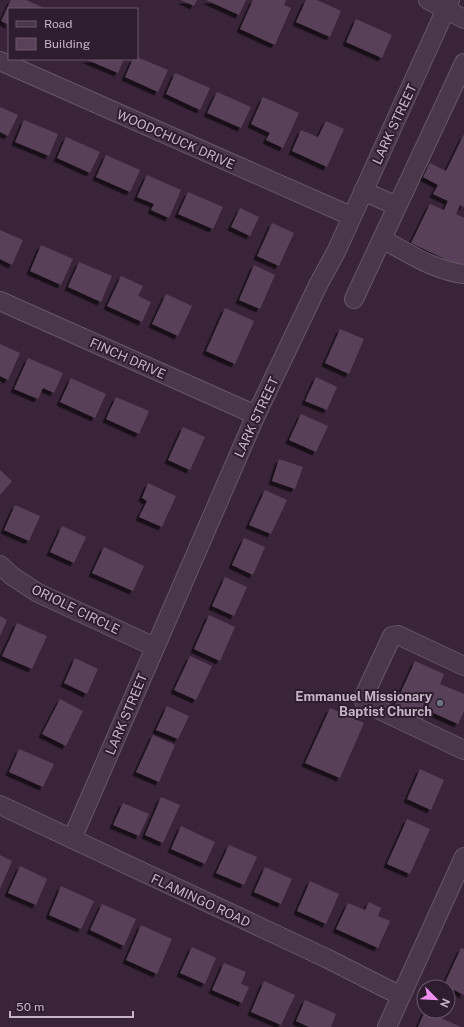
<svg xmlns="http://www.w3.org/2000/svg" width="464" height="1027" font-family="'Public Sans',sans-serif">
	<defs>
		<filter id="shadow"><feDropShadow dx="-3.5" dy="3.5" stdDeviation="0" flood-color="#0009"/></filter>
	</defs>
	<rect width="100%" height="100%" fill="#39243a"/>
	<!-- building -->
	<g fill="#594159" filter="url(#shadow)">
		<polygon points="11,0 26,0 46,9 9,9 9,25 1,21"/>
		<polygon points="181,0 197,0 194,6"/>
		<polygon points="206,0 246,0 239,15"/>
		<polygon points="253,0 286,0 284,5 291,8 275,45 240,29"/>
		<polygon points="306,0 317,0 341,11 330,37 296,22"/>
		<polygon points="356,19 392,35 382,58 346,42"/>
		<polygon points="137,57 168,70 158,92 125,77 133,59 137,59"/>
		<polygon points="85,59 124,59 118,73"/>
		<polygon points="175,73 210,88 200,110 166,94"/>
		<polygon points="217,92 251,107 241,128 207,113"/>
		<polygon points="263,97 299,113 283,148 266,140 270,133 251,124"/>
		<polygon points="0,107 18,115 8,136 0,132"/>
		<polygon points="24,120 58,134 49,156 15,142"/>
		<polygon points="326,121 344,129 327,167 292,151 301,130 318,137"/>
		<polygon points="464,134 464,207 460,205 456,214 464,218 464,268 411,243 430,204 444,210 448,201 433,194 438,185 423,177 430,163 446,171"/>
		<polygon points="66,137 100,152 90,173 57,158"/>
		<polygon points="106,155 140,170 130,192 96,177"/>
		<polygon points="147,175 181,190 169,218 151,210 154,204 137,197"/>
		<polygon points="188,192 223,207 213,229 178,214"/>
		<polygon points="240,208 259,217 250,236 231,227"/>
		<polygon points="272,223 294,233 279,266 257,256"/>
		<polygon points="0,230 23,240 12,265 0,259"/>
		<polygon points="41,245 73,259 61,285 30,271"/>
		<polygon points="79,262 112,276 101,302 68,287"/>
		<polygon points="254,265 275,275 260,309 239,300"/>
		<polygon points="121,276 143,286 138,296 151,302 142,322 107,306"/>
		<polygon points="166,294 192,306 178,336 152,324"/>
		<polygon points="225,308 254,321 235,364 206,351"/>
		<polygon points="340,329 364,339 349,374 325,363"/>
		<polygon points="0,344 20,353 8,380 0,376"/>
		<polygon points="28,358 63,373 54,393 43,388 38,399 14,389"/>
		<polygon points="316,377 337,387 327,410 305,401"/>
		<polygon points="71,378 106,394 95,418 60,402"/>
		<polygon points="116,397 149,411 139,434 106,419"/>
		<polygon points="301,414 328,426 316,452 289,440"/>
		<polygon points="183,427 205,437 190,470 168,460"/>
		<polygon points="279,459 303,467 295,489 272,481"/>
		<polygon points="0,470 12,481 0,495"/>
		<polygon points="148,483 176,496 162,527 139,517 147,501 142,498"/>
		<polygon points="265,490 287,500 271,534 249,525"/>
		<polygon points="15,505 40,516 29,541 4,530"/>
		<polygon points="62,526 86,537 74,563 50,552"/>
		<polygon points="244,538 265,547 253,575 232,565"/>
		<polygon points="104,547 144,566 133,591 92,573"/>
		<polygon points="225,577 247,587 234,616 212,606"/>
		<polygon points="209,615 235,627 220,661 194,649"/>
		<polygon points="0,616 7,620 0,636"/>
		<polygon points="17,623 47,636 32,669 2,656"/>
		<polygon points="190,656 212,666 196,700 174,690"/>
		<polygon points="75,658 98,669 87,694 64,683"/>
		<polygon points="415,661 444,674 440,684 464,694 464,711 458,724 427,710 423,720 394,707"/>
		<polygon points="60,699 83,711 66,746 42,734"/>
		<polygon points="167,706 189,716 178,739 156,730"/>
		<polygon points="330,708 364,723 340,778 305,763"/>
		<polygon points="153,735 175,745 159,782 136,772"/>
		<polygon points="19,749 54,764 43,787 9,772"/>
		<polygon points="420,769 444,780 431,810 407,799"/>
		<polygon points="161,797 180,805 163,843 145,835"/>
		<polygon points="123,803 149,814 139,836 113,825"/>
		<polygon points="407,819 430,829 410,874 387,864"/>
		<polygon points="181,826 215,842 205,864 171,849"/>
		<polygon points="229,845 257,857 244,885 216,873"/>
		<polygon points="0,855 12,861 0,889"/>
		<polygon points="20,866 47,879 36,905 8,893"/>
		<polygon points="265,867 292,879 281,904 254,892"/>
		<polygon points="310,881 339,894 326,924 297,911"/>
		<polygon points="61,886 94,901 81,929 49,915"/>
		<polygon points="369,902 381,908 378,916 390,921 378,948 336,929 348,903 365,910"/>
		<polygon points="102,904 136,919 124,946 90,930"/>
		<polygon points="141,925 172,939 157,974 126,960"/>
		<polygon points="192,947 216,958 205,984 180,973"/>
		<polygon points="461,948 464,949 464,995 444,985"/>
		<polygon points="224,963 246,972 241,984 249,987 242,1003 212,990"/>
		<polygon points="264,981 295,995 281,1025 251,1012"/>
		<polygon points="305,1000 336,1014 331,1027 309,1027 296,1021"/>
		<polygon points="425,1011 461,1027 418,1027"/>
	</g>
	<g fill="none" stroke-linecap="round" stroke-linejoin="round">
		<!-- minor casing -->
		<g stroke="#675668" stroke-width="20">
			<g id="minor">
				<polyline points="428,0 464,19"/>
				<polyline points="0,61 351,216"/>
				<polyline points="363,191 397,206"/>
				<path d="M382,239C407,252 435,271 464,274"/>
				<polyline points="354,299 464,63"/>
				<polyline points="0,301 256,415"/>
				<polyline points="0,565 12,576 38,593 155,647"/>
				<polyline points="464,666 398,635 392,636 363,698 365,703 464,750"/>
				<polyline points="0,805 326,958 401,996"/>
				<polyline points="72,839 256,415 318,285 336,252 450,0"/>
				<polyline points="387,1027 464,857"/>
			</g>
		</g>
		<!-- minor -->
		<use href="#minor" stroke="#4a384a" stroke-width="18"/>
	</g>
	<!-- markers -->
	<circle fill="#6b7280" stroke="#2e1d2f" stroke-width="1.5" cx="440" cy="703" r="4"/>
	<g text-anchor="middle" stroke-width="4" stroke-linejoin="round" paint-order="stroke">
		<!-- street labels -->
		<g font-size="13" fill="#c6b3c6" stroke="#2e1d2f">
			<text transform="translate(394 124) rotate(-65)" y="5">LARK STREET</text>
			<text transform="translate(176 139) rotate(24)" y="5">WOODCHUCK DRIVE</text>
			<text transform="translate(128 358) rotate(24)" y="5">FINCH DRIVE</text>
			<text transform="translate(256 417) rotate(-65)" y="5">LARK STREET</text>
			<text transform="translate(76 609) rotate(26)" y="5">ORIOLE CIRCLE</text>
			<text transform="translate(126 714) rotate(-67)" y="5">LARK STREET</text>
			<text transform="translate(201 900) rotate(25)" y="5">FLAMINGO ROAD</text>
		</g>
		<!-- poi labels -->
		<g font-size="13" font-weight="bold" fill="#c6b3c6" stroke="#2e1d2f" text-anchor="end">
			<text x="432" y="701">Emmanuel Missionary<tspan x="432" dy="15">Baptist Church</tspan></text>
		</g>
	</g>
	<!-- legend -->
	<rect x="8" y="8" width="130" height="52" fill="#2e1d2f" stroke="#6b596b"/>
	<rect x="16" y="21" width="20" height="6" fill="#4a384a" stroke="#6b596b"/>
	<text x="44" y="28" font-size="12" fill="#c6b3c6">Road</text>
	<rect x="16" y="38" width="20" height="12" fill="#594159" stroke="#6b596b"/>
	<text x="44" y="48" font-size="12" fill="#c6b3c6">Building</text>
	<!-- north arrow -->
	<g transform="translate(436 999) rotate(114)"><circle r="19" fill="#2e1d2f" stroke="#6b596b"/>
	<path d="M0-3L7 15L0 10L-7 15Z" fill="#ef8ff0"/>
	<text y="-6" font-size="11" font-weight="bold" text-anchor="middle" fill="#c6b3c6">N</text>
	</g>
	<!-- scale -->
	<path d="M10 1011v6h123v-6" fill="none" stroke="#c6b3c6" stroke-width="2"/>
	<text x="16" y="1011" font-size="12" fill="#c6b3c6" stroke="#2e1d2f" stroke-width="3" paint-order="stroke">50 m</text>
</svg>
